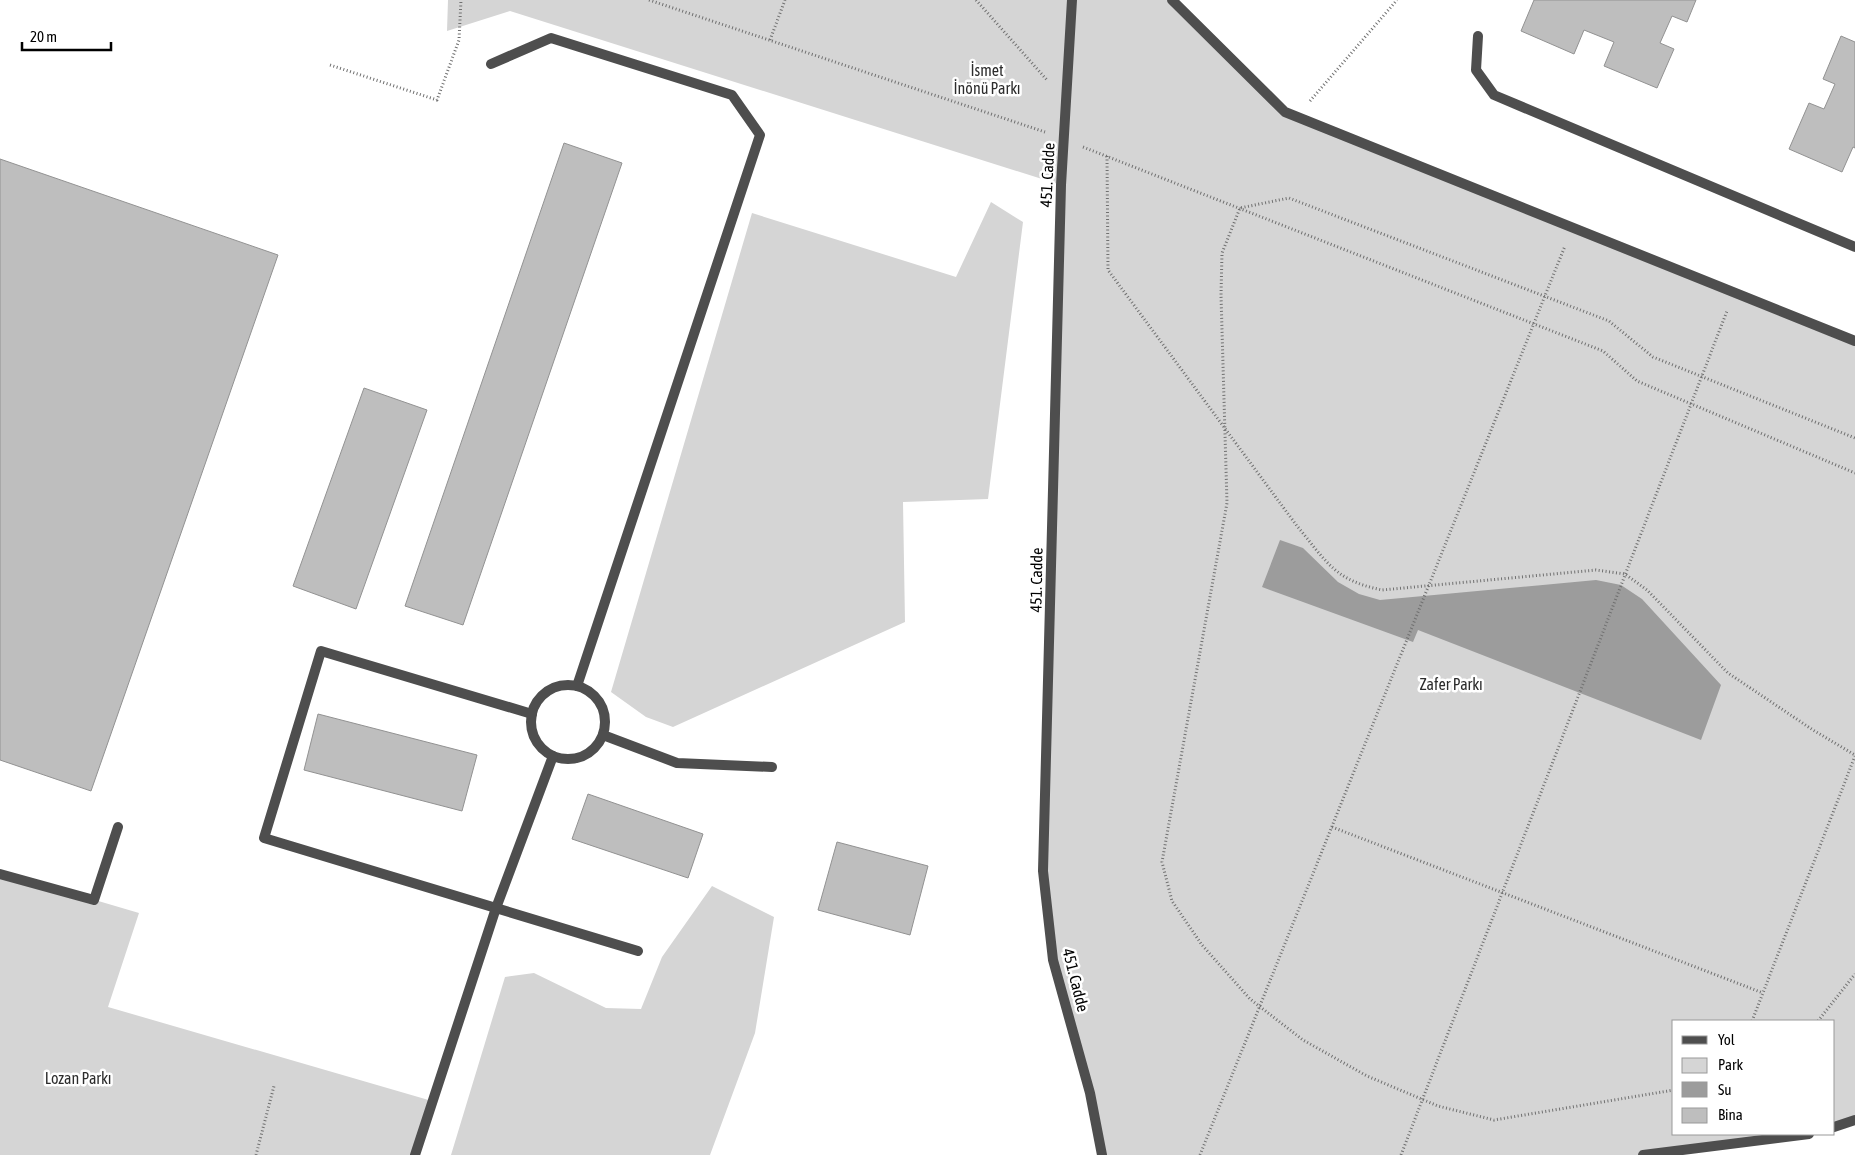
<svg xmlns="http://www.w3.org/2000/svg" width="1855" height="1155" font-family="'Asap Condensed',sans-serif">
	<rect width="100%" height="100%" fill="#fff"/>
	<!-- green -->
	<g fill="#d5d5d5">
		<polygon points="448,0 1172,0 1285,112 1855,341 1855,1120 1834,1127 1834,1021 1674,1021 1674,1134 1809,1134 1643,1155 1102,1155 1053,960 1043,871 1061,185 510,11 447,31"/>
		<polygon points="991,202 1023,222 988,499 903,502 905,622 673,727 646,717 611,692 752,213 956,277"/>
		<polygon points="0,872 139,913 108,1007 432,1101 415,1155 0,1155"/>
		<polygon points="712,886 774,917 755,1033 710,1155 451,1155 505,977 534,973 606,1008 641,1009 662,957"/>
	</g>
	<!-- water -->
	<polygon fill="#9c9c9c" points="1280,540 1303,548 1338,582 1359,594 1380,600 1596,580 1621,585 1642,599 1721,685 1701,740 1418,630 1413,642 1262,587"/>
	<!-- building -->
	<g fill="#bebebe" stroke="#929292">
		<polygon points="1534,0 1696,0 1687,22 1672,16 1660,43 1674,49 1657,88 1604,66 1614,42 1584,30 1574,54 1521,31"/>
		<polygon points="1841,36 1855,42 1855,148 1853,147 1842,172 1789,149 1809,103 1824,109 1835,84 1823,79"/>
		<polygon points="564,143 622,163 463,625 405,606"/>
		<polygon points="0,159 278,255 91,791 0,760"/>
		<polygon points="364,388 427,410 356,609 293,586"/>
		<polygon points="318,714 477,755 462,811 304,770"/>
		<polygon points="588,794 703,834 688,878 572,839"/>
		<polygon points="837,842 928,866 910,935 818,910"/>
	</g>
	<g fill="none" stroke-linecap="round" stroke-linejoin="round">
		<!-- path -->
		<g stroke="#707070" stroke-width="3" stroke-dasharray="1 2.5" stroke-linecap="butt">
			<polyline points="649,0 1045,132"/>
			<polyline points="976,0 1047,80"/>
			<polyline points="770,40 785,0"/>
			<polyline points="330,65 437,100 459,40 461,0"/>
			<polyline points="1310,101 1397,0"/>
			<polyline points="1083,147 1603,351 1637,381 1855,473"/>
			<path d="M1107,156L1108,270L1297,526C1311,542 1324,563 1342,575C1354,583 1368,587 1382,590L1596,570L1625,574L1647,590L1728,673L1813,730L1855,755"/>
			<polyline points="1332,827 1763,993"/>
			<polyline points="1752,1021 1855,756"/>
			<polyline points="1818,1021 1855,974"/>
			<polyline points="1674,1090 1494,1120 1438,1106 1367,1076 1303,1040 1250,999 1202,945 1172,901 1162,862 1227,503 1221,295 1222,253 1240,208 1289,198 1609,321 1653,357 1855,438"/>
			<polyline points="256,1155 274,1086"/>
			<polyline points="1200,1155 1565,246"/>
			<polyline points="1401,1155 1727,311"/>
		</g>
		<!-- service -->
		<g stroke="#4e4e4e" stroke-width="10">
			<polyline points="1478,36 1476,70 1494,95 1855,247"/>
			<polyline points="491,64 551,38 732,95 760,135 577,686"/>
			<circle cx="568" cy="722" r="37"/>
			<polyline points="532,714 321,651 264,838 638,951"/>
			<polyline points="603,735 677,763 772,767"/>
			<polyline points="0,874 94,900 118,827"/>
			<polyline points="415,1155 496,908 553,756"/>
		</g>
		<!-- minor -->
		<g stroke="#4e4e4e" stroke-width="10">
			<polyline points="1172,0 1285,112 1855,341"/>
			<polyline points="1834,1127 1855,1120"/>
			<polyline points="1643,1155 1809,1134"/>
		</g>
		<!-- tertiary -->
		<polyline stroke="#4e4e4e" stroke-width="10" points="1072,0 1061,185 1043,871 1053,960 1090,1093 1102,1155"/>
	</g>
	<g text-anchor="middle" stroke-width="5" stroke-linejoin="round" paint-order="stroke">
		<!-- park labels -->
		<g font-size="16" fill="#2c2c2c" stroke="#fff">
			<text x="987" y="76">İsmet<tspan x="987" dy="18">İnönü Parkı</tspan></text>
			<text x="1451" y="690">Zafer Parkı</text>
			<text x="78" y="1084">Lozan Parkı</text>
		</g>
		<!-- street labels -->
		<g font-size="16" fill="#000" stroke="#fff">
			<text transform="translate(1047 175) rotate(-87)" y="6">451. Cadde</text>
			<text transform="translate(1036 580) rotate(-89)" y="6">451. Cadde</text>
			<text transform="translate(1076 980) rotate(76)" y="6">451. Cadde</text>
		</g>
	</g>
	<!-- legend -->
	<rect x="1672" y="1020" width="162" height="115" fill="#ffffff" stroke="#999999"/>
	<rect x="1682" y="1036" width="25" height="8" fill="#4e4e4e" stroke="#999999"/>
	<text x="1718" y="1045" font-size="15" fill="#000000">Yol</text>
	<rect x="1682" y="1058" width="25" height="15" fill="#d5d5d5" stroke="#999999"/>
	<text x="1718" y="1070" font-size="15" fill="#000000">Park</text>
	<rect x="1682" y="1082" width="25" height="15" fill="#9c9c9c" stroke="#999999"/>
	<text x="1718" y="1095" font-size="15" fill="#000000">Su</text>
	<rect x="1682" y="1108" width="25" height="15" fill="#bebebe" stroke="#999999"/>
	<text x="1718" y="1120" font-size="15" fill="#000000">Bina</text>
	<!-- scale -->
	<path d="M22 42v8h89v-8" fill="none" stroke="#000000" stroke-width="2.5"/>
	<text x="30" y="42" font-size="15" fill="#000000" stroke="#ffffff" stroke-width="4" paint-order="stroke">20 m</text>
</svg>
